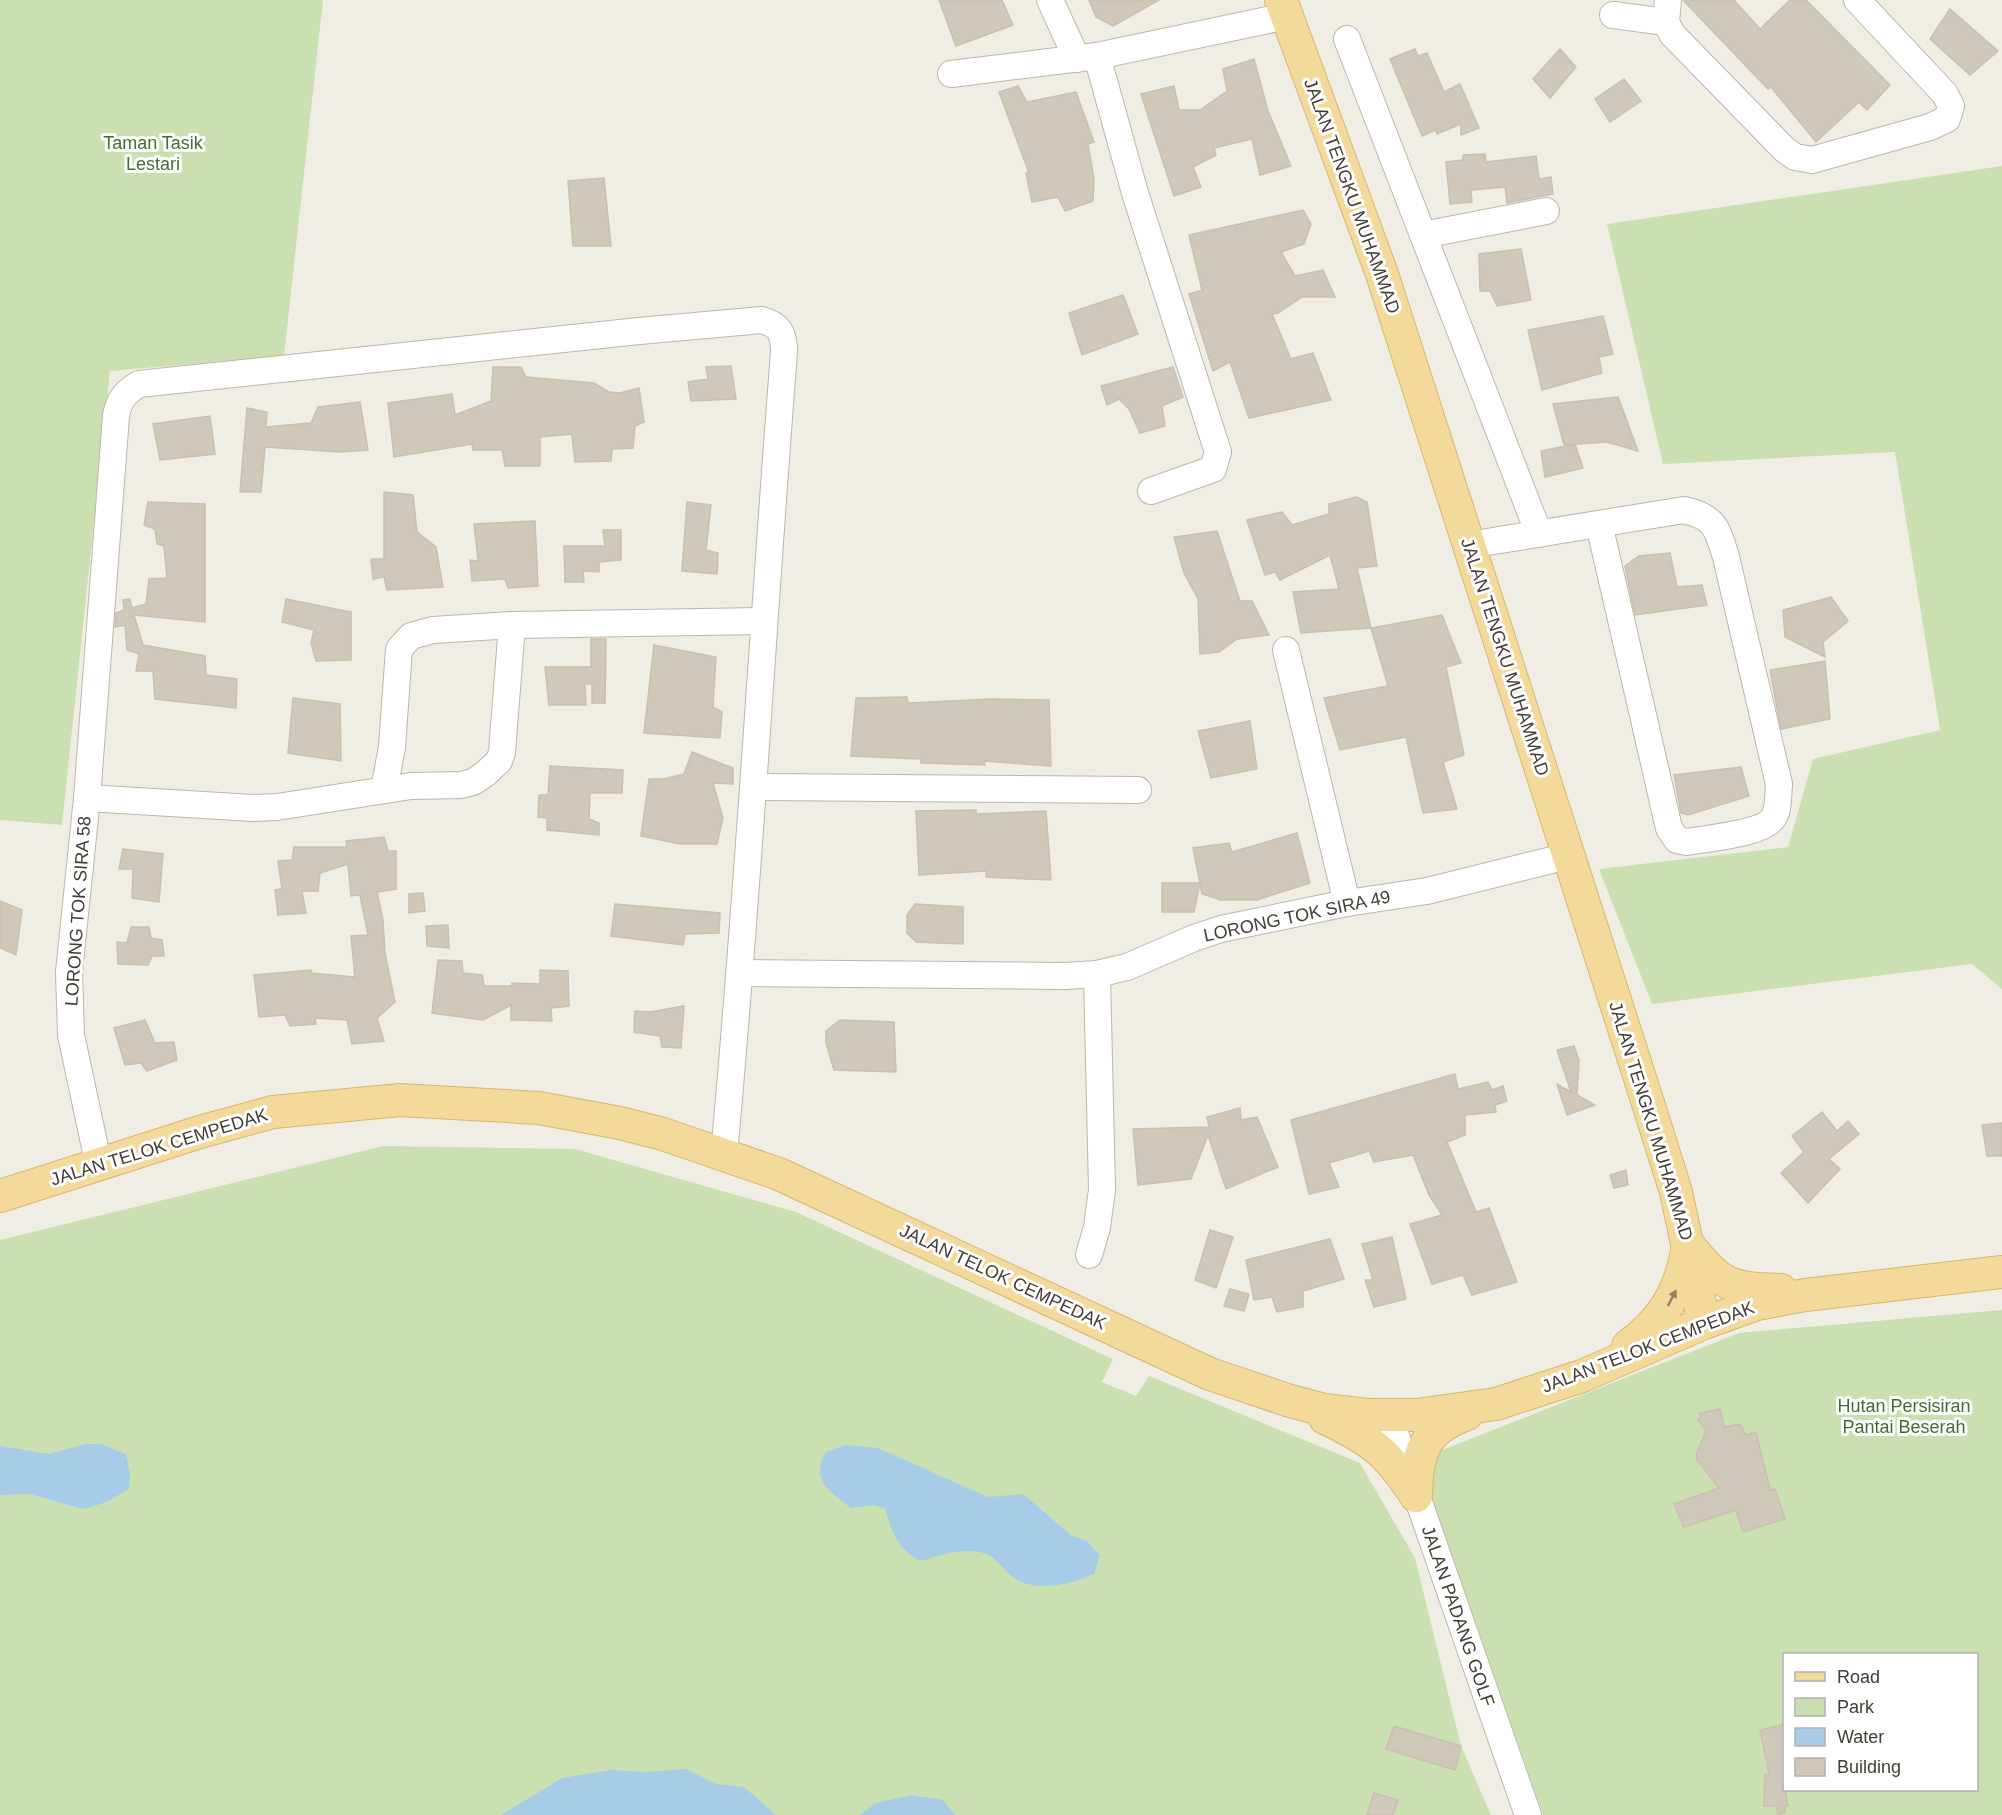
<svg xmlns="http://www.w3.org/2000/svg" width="2002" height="1815" font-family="Arial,sans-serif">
	<rect width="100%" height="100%" fill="#f0ede5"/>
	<!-- green -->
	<g fill="#cbe0b1" fill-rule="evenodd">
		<polygon points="0,0 323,0 284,356 110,371 62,825 0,820"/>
		<polygon points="2002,166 2002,989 1972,964 1652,1004 1599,869 1788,847 1813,759 1940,730 1895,452 1663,464 1607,224"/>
		<polygon points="383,1146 575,1149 796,1212 1113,1359 1102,1382 1136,1396 1149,1376 1360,1463 1415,1558 1461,1746 1491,1815 0,1815 0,1240"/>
		<path d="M2002,1310V1815H1543L1425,1479L1437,1452L1739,1333ZM1784,1654H1976V1790H1784Z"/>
	</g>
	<!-- water -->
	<g fill="#a7cce7">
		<polygon points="85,1444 101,1444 126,1454 130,1474 129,1489 107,1502 83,1509 30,1494 0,1495 0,1446 49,1454"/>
		<path d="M845,1445L878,1448L988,1497L1023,1494L1072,1536L1086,1540L1100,1555L1094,1574C1072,1584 1039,1592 1017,1580C1005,1573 997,1557 984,1553C961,1547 942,1555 920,1561C898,1549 892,1533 885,1509L875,1505L851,1508C829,1491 810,1480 826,1452Z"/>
		<polygon points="686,1769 716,1784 744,1787 776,1815 501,1815 562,1778 611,1770 645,1772"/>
		<polygon points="912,1795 943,1800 955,1815 860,1815 876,1803"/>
	</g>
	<!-- building -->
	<g fill="#d0c8bb" stroke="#cac0af" stroke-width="1.5">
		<polygon points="939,0 1002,0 1013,25 956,46"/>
		<polygon points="1089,0 1159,0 1113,26 1096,17"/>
		<polygon points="1683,0 1734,0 1760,29 1790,0 1806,0 1890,85 1867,110 1859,102 1816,142 1771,87 1768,89"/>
		<polygon points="1950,9 1998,51 1970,75 1930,39"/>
		<polygon points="1415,49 1418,56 1427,53 1444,92 1460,84 1479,128 1461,135 1461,124 1437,134 1436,130 1422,136 1390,59"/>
		<polygon points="1560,49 1576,67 1550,98 1533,79"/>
		<polygon points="1254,59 1268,111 1291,166 1260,175 1252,139 1214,148 1216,155 1193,167 1201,187 1174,196 1141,94 1174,86 1179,110 1200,110 1227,91 1223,69"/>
		<polygon points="1624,79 1641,101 1610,122 1595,99"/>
		<polygon points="1018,86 1027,102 1076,92 1094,142 1088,144 1094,179 1093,201 1065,211 1058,197 1032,202 1026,173 1029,173 999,92"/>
		<polygon points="1485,154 1486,162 1536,156 1539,179 1551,177 1553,194 1507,203 1505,187 1471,190 1472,202 1450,204 1446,162 1463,160 1463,155"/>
		<polygon points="604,178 611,246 573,246 568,181"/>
		<polygon points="1303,210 1311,224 1304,244 1281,252 1295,276 1323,270 1335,297 1302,297 1278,313 1272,314 1291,359 1313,353 1331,400 1249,418 1230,362 1213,371 1189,294 1202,290 1189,235"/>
		<polygon points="1521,249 1531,300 1497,306 1490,291 1480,291 1479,254"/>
		<polygon points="1123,295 1138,334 1082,355 1069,313"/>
		<polygon points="1603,316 1613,354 1599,357 1602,373 1542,390 1528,330"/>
		<polygon points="731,366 736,399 691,401 688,382 708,379 706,367"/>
		<polygon points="493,367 521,367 526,377 594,383 609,392 620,393 639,388 644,422 635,426 633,448 612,449 611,461 575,462 572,434 540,437 540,466 505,466 502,450 473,450 472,444 394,457 388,403 452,394 455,415 491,401"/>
		<polygon points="1173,367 1183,397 1162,406 1165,426 1140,433 1129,409 1119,399 1107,405 1101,386"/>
		<polygon points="1618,397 1638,451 1607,442 1564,445 1553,404"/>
		<polygon points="360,402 368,450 340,452 265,447 261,492 240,492 247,408 267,412 266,427 311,423 318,407"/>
		<polygon points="210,416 215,454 160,460 153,424"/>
		<polygon points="1575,444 1583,468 1545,477 1541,451"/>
		<polygon points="384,492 413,495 417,532 436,547 443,587 387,590 384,577 373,579 371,559 384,559"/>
		<polygon points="1356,497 1367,502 1377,566 1357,568 1371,628 1301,633 1293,592 1339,589 1330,555 1280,580 1275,572 1265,575 1247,520 1282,512 1292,525 1329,514 1329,504"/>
		<polygon points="148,502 205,504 205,622 134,615 143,645 205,656 206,675 237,679 236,708 155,699 153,671 136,671 139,654 127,650 125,625 115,627 116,613 124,610 123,600 130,599 132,608 146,604 149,579 167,578 164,546 157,544 155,529 144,525"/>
		<polygon points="687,502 711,505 706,550 718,553 717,574 682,571"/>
		<polygon points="535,521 538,586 508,588 505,579 472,581 470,560 478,561 474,524"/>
		<polygon points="603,530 621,530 621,560 599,562 599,572 583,571 584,582 565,582 564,546 605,546"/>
		<polygon points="1217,531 1240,601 1252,601 1269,635 1237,639 1219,652 1200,654 1198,599 1184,573 1174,537"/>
		<polygon points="1670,553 1677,587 1702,585 1707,605 1635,615 1625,566 1639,556"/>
		<polygon points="1831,597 1848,621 1823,642 1825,657 1785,637 1783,610"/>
		<polygon points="286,599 351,612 351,660 316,661 311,643 314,630 282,622"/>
		<polygon points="1442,615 1461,663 1446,667 1464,755 1443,762 1457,809 1423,813 1406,737 1340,750 1324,698 1388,686 1371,628"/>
		<polygon points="591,639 606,639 605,703 592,703 592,684 585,684 586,705 549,705 545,667 591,667"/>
		<polygon points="654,645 716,657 713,707 722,712 720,738 644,733"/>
		<polygon points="1825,661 1830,719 1781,729 1770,670"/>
		<polygon points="907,697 908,703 991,699 1049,700 1051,766 984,761 985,765 921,763 921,759 851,756 856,698"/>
		<polygon points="293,698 340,704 341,761 288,753"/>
		<polygon points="1250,721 1257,769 1211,778 1198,731"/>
		<polygon points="692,752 733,768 733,784 713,783 723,818 717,844 680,844 641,836 649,779 664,779 684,774"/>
		<polygon points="550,766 623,770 622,793 590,793 589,819 599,823 599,835 547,830 547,818 538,817 539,795 548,795"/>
		<polygon points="1741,767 1749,796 1688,815 1681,813 1674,775"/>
		<polygon points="976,810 976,814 1046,811 1051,880 986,877 986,871 919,875 916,811"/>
		<polygon points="1297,833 1310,883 1257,900 1221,900 1202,894 1193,848 1229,843 1232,852"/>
		<polygon points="384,837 388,851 396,851 396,889 377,892 383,920 385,953 395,1002 377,1018 384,1041 352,1044 347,1020 315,1018 316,1024 290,1026 285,1015 259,1017 254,975 311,970 311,973 355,977 351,936 368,935 360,895 351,896 348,864 320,873 318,891 302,891 306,913 278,915 275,890 282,889 278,861 292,860 294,847 347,847 346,841"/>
		<polygon points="123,849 163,854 159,902 132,898 133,869 119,869"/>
		<polygon points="1162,883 1200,883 1194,912 1162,912"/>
		<polygon points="423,893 425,911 409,913 409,894"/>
		<polygon points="0,901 22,910 16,955 0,948"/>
		<polygon points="615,904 720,913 719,933 685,934 683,945 611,936"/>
		<polygon points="915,904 963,907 963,944 916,942 907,933 907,915"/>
		<polygon points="448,925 449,948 427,946 426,926"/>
		<polygon points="131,927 149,927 151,938 162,940 164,956 152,956 148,965 118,964 117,942 127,943"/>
		<polygon points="438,960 462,961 463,973 482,975 484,986 512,986 512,983 540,984 540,970 568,971 569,1006 551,1008 552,1021 511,1020 511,1005 483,1020 432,1013"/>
		<polygon points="684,1006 681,1048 662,1047 660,1036 634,1032 635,1011 650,1012"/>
		<polygon points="145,1020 155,1043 174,1042 177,1060 147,1071 141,1063 125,1065 114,1028"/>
		<polygon points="840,1020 894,1022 896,1072 834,1070 826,1043 826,1031"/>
		<polygon points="1574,1046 1579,1060 1577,1095 1595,1105 1567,1115 1557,1084 1571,1092 1557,1050"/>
		<polygon points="1455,1074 1458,1089 1488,1082 1492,1090 1503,1086 1507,1101 1495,1105 1496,1112 1465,1115 1465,1135 1447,1142 1476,1212 1489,1208 1517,1282 1472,1295 1463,1275 1432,1284 1410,1224 1442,1215 1429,1195 1413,1155 1374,1162 1369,1151 1329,1163 1339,1187 1309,1194 1291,1120"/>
		<polygon points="1240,1108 1241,1120 1257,1117 1278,1167 1226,1189 1208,1135 1191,1179 1138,1185 1133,1129 1209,1127 1207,1117"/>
		<polygon points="1822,1112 1837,1131 1848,1121 1859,1134 1829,1159 1840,1169 1808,1203 1781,1173 1804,1152 1792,1136"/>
		<polygon points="2002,1123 2002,1156 1987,1156 1982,1125"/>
		<polygon points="1626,1170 1628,1185 1614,1188 1610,1175"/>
		<polygon points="1210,1230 1233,1237 1216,1288 1195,1280"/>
		<polygon points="1392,1237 1406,1299 1374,1307 1365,1280 1373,1280 1362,1244"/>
		<polygon points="1330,1239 1344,1279 1303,1291 1303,1307 1277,1312 1272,1297 1254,1300 1246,1260"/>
		<polygon points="1230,1289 1249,1294 1244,1311 1224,1306"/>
		<polygon points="1720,1409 1724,1427 1740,1424 1746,1435 1756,1432 1770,1490 1775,1489 1785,1519 1743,1532 1736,1510 1684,1527 1674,1504 1719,1488 1697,1460 1696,1455 1706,1431 1698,1419 1701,1416 1700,1413"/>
		<polygon points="1785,1724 1785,1790 1788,1806 1785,1806 1785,1813 1778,1814 1776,1806 1764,1806 1765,1774 1769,1774 1760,1730"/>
		<polygon points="1394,1726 1461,1746 1455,1770 1386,1749"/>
		<polygon points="1374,1793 1398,1800 1393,1815 1367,1815"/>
	</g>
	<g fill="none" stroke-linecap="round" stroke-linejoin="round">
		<!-- minor casing -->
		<g stroke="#bdb7ab" stroke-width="28">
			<g id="minor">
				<polyline points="1050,0 1077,59"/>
				<polyline points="1668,0 1666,22 1672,34 1784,149 1795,157 1812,160 1930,127 1947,119 1951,106 1945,94 1857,0"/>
				<polyline points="1613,15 1666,22"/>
				<polyline points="1347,39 1539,534"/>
				<polyline points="1097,56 1135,193 1218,452 1213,469 1151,491"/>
				<polyline points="951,74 1097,56 1287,16"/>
				<polyline points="1423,235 1546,211"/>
				<path d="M1469,545L1684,510C1715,517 1717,528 1726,557L1779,784C1778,794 1779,808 1774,817C1764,834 1707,838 1687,842L1677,840L1669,828L1599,524"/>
				<polyline points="1286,650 1347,903"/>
				<polyline points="754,787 1138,790"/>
				<polyline points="384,790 392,747 399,649 411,636 433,630 512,625 763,621"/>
				<polyline points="87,798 253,808 277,807 411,786 461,785 473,782 485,774 499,761 502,752 512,625"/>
				<polyline points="741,973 1065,976 1097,974 1127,967 1194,938 1221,929 1347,903 1427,891 1568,856"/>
				<path d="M99,1166L71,1035L69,972L87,798L116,416C119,400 124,393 139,384L639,331L762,320C780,325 784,334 784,352C763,619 749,887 724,1154"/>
				<polyline points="1089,1255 1097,1227 1102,1190 1097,974"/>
				<polyline points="1389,1416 1528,1815"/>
			</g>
		</g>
		<!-- major casing -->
		<g stroke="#d5b76d" stroke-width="34">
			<g id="major">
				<polyline points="1281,0 1382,274 1647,1100 1676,1192 1704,1323"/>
				<polyline points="0,1196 200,1132 273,1112 400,1100 539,1108 620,1123 663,1134 779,1174 1210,1374 1287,1400 1324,1410 1368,1415 1416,1415 1496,1404 1582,1376 1704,1323 1757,1304 1805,1295 2002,1272"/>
				<path d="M1691,1248C1723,1287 1730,1288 1781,1290"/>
				<path d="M1628,1346C1662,1321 1680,1292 1687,1251"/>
				<path d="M1325,1418C1372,1440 1388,1453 1416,1496"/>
				<path d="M1416,1496C1417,1452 1423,1430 1467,1414"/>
			</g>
		</g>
		<!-- minor -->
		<use href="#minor" stroke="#fff" stroke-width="26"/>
		<!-- major -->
		<use href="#major" stroke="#f3da9b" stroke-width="32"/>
	</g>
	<!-- one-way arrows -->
	<defs><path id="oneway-solid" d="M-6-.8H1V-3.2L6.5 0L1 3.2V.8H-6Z" transform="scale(1.5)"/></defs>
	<use fill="#928463" href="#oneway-solid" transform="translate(1672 1298) rotate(-63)"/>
	<g text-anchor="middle" stroke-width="6" stroke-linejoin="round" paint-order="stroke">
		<!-- park labels -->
		<g font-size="18" fill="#466c2f" stroke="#fff">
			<text x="153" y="149">Taman Tasik<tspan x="153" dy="21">Lestari</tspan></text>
			<text x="1904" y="1412">Hutan Persisiran<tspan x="1904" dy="21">Pantai Beserah</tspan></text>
		</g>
		<!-- street labels -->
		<g font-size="18" fill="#423d35" stroke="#fff">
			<text transform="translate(1352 196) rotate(70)" y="6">JALAN TENGKU MUHAMMAD</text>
			<text transform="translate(1505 657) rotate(72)" y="6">JALAN TENGKU MUHAMMAD</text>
			<text transform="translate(78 911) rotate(-86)" y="6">LORONG TOK SIRA 58</text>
			<text transform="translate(1297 916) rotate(-12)" y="6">LORONG TOK SIRA 49</text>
			<text transform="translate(1651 1121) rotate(73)" y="6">JALAN TENGKU MUHAMMAD</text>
			<text transform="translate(159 1147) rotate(-17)" y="6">JALAN TELOK CEMPEDAK</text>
			<text transform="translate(1003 1277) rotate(25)" y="6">JALAN TELOK CEMPEDAK</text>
			<text transform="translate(1648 1347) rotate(-21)" y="6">JALAN TELOK CEMPEDAK</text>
			<text transform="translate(1458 1616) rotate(71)" y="6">JALAN PADANG GOLF</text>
		</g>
	</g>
	<!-- legend -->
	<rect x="1783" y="1653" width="195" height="138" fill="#ffffff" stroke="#b3b1ae" stroke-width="1.5"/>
	<rect x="1795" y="1672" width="30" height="9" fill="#f3da9b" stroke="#b3b1ae" stroke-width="1.5"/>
	<text x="1837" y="1683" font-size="18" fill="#423d35">Road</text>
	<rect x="1795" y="1698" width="30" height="18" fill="#cbe0b1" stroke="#b3b1ae" stroke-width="1.5"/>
	<text x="1837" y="1713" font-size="18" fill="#423d35">Park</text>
	<rect x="1795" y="1728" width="30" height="18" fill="#a7cce7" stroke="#b3b1ae" stroke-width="1.5"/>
	<text x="1837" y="1743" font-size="18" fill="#423d35">Water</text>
	<rect x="1795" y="1758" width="30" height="18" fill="#d0c8bb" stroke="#b3b1ae" stroke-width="1.5"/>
	<text x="1837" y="1773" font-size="18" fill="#423d35">Building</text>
</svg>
